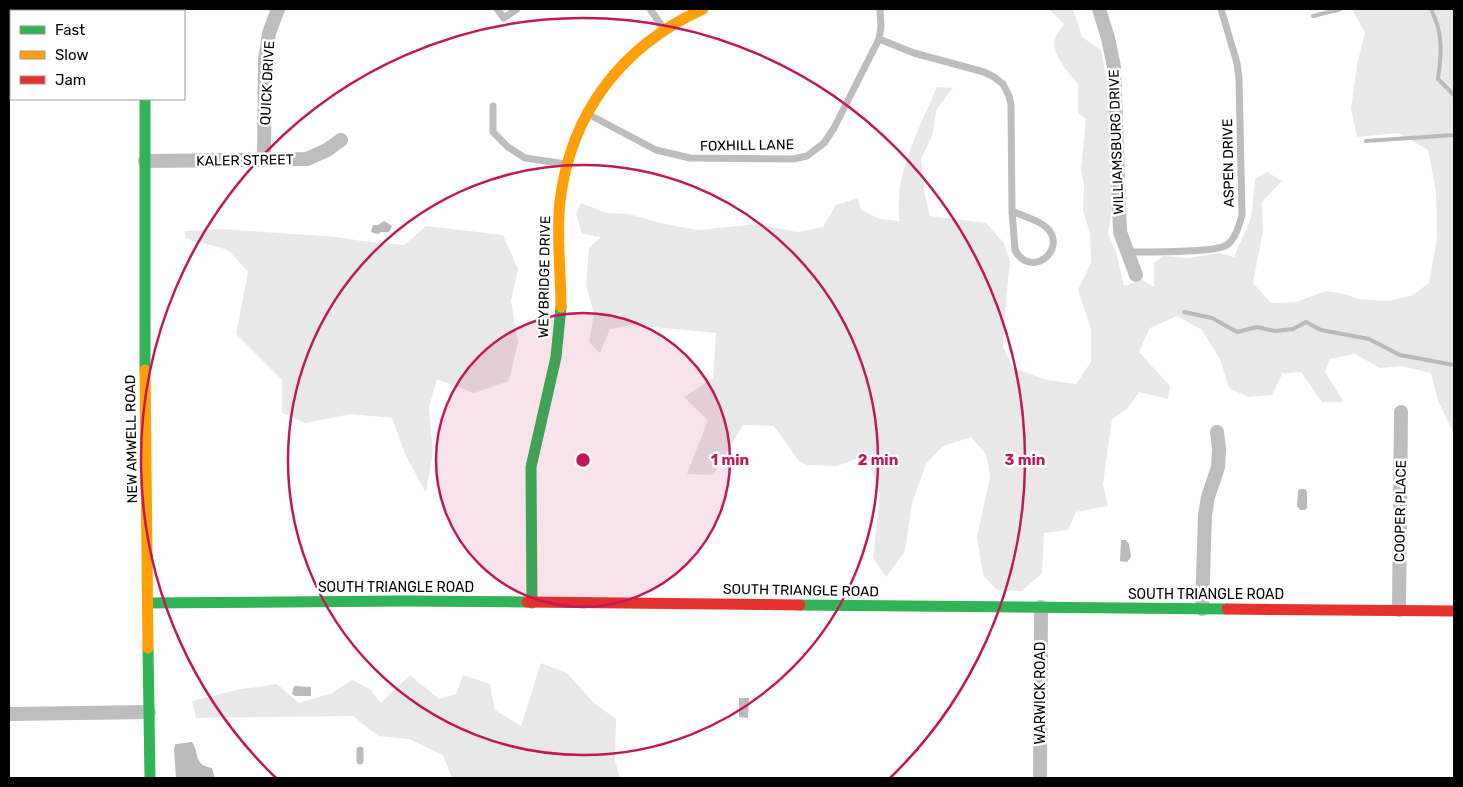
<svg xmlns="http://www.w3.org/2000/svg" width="1463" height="787" font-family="Rubik,sans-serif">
	<rect width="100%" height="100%" fill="#fff"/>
	<!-- green -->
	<g fill="#e8e8e8">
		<path d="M1049,9H1073L1082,37L1101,50L1106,77L1113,135L1115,195L1108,233L1117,255L1124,286L1142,280L1154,287V263L1163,256L1189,258L1219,253L1234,257L1251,218L1255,179L1267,172L1282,181L1262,202L1263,231L1253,283L1271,303L1296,302L1326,291L1345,294L1358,299L1389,301L1413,295L1429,283L1437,238L1436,192L1428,150L1399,133L1357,137L1351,109L1357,64L1365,33L1352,9H1454V434L1438,401L1431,373L1401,366L1380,368L1355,354L1330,359L1325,372L1344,402H1322L1301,372L1282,374L1272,395L1248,397L1229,388L1220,359L1202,330L1177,316L1150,328L1139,352L1170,386L1168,399L1139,392L1127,409L1112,419L1103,484L1108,506L1076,512L1068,530L1044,533L1042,573L1022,591L997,590L983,575L977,537L990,477L986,454L971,437L943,446L926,464L912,503L905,551L886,577L873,558L880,494L867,455L837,466L807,465L799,461L774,426L743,425L713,475L687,474L708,420L684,397L713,378L716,333L631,325L610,329L600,353L589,342L594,314L586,285L589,248L601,237L582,234L576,214L581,203L606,213L628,214L669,225L698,230L757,224L797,232L823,227L836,205L858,198L861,210L880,219L899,221C899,213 898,205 899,197C901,161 923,120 937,87L953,88L937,108L932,136L921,159L925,196L930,216L986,223L1004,243L1010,262L1005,310L1003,347L1013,368L1047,380L1076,384L1091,362V329L1078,290L1091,263L1090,233L1083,211L1084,185L1081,171L1086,119L1078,113V84C1070,76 1052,53 1054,42C1055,36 1061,29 1064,24Z"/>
		<polygon points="426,226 503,235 518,269 511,301 518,342 509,381 474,393 437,379 429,407 433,453 426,493 405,454 392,418 351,414 305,423 282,413 282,380 236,334 248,272 228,250 185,238 185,231 223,229 336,237 362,241 404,245"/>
		<polygon points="541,663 567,673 594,703 616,719 615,761 620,778 452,778 443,755 409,739 378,736 353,716 196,718 192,701 241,689 277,684 299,703 332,693 352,680 370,689 381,703 410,675 439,699 456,694 463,675 490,684 495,710 521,726"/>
	</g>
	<!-- water -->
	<g fill="#bababa">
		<polygon points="384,221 392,226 389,232 381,232 378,234 373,233 371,231 373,225 378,225"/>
		<polygon points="1300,489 1305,489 1307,492 1307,508 1305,510 1300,510 1297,506 1298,491"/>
		<polygon points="1121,540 1126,540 1129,544 1131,557 1127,562 1120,561"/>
		<polygon points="294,686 311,687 311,696 295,696 292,694"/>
		<polygon points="739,698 749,698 748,718 739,717"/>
		<path d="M192,742C200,754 193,765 212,768L215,778H176L174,748L176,744Z"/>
	</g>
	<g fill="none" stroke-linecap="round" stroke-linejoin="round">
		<!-- stream -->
		<g stroke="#bababa" stroke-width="4">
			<path d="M1431,9C1443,34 1442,51 1438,79L1454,95"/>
			<polyline points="1313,16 1341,9"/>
			<polyline points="1366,141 1454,135"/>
			<polyline points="1184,312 1212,318 1237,332 1257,327 1275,331 1293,329 1306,322 1321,330 1369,339 1400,355 1454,365"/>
		</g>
		<!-- lane -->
		<g stroke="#bdbdbd" stroke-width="7">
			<polyline points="497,9 504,18 517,9"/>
			<polyline points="650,9 664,29"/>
			<path d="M879,39L914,53L984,72L994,77L1003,84L1009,96L1011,105L1012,211C1022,216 1039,220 1047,228C1068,249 1031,280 1015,250L1012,211"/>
			<polyline points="493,106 493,132 508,147 525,158 566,164"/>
			<polyline points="588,114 656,150 690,158 793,159 807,156 824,143 834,128 879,39 881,26 880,9"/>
			<path d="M1127,252C1145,252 1215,253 1227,245C1236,238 1239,225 1242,215L1239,79L1237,63L1221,9"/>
			<polyline points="360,761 360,750"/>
		</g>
		<!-- street -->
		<g stroke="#bdbdbd" stroke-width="14">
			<polyline points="1099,9 1108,38 1114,67 1120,232 1136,275"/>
			<polyline points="264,159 265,60 269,33 278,9"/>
			<polyline points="145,161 307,159 327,150 341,140"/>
			<polyline points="1202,609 1205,515 1208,497 1218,467 1219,449 1217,432"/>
			<polyline points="1399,610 1401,412"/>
			<polyline points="9,714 149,712"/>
			<polyline points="1040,778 1041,607"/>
		</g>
		<!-- fast -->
		<g stroke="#30b455" stroke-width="11">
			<polyline points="145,99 145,370"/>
			<polyline points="148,603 404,601 527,602"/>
			<polyline points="532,603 531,467 556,357 561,307"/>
			<polyline points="800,605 1227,609"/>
			<polyline points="148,648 150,778"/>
		</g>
		<!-- slow -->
		<g stroke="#ff9f0a" stroke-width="11">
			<polyline points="144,9 144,11"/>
			<path d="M561,307C561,272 556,236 560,201C571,112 622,46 703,9"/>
			<polyline points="145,370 148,648"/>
		</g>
		<!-- jam -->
		<g stroke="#e5322d" stroke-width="11">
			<polyline points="527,602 800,605"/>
			<polyline points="1227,609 1454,611"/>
		</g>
	</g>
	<!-- distance rings -->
	<circle cx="583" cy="460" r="147" fill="#c2185b" fill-opacity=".12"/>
	<g fill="none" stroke="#c2185b" stroke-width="2.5">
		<circle cx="583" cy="460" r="147"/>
		<circle cx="583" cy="460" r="295"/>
		<path d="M276 778A442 442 0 1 1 890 778"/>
	</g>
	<g text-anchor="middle" stroke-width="5" stroke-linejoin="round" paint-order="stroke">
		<!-- street labels -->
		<g font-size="14" fill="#000" stroke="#fff">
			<text transform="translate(267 83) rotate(-87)" y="5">QUICK DRIVE</text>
			<text transform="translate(1116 142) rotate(-92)" y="5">WILLIAMSBURG DRIVE</text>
			<text transform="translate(747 145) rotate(-1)" y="5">FOXHILL LANE</text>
			<text transform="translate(245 160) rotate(-1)" y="5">KALER STREET</text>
			<text transform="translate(1228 163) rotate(-91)" y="5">ASPEN DRIVE</text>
			<text transform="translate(544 277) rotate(-89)" y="5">WEYBRIDGE DRIVE</text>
			<text transform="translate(131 439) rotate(-91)" y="5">NEW AMWELL ROAD</text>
			<text transform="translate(1400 511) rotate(-89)" y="5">COOPER PLACE</text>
			<text x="396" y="592">SOUTH TRIANGLE ROAD</text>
			<text transform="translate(801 590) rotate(1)" y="5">SOUTH TRIANGLE ROAD</text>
			<text x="1206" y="599">SOUTH TRIANGLE ROAD</text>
			<text transform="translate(1040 693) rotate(-90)" y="5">WARWICK ROAD</text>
		</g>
	</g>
	<circle cx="583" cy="460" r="8" fill="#c2185b" stroke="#fff" stroke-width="2.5"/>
	<g font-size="15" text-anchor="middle" font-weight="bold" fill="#c2185b" stroke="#fff" stroke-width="5" stroke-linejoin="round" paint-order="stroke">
		<text x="730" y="465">1 min</text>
		<text x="878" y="465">2 min</text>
		<text x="1025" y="465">3 min</text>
	</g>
	<!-- border -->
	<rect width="1463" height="787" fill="none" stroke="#000000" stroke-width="20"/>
	<!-- legend -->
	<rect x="10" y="10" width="175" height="90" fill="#ffffff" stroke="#999999"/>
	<rect x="20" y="26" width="25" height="8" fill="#30b455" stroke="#999999"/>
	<text x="55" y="35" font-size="15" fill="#000000">Fast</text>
	<rect x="20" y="51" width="25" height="8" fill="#ff9f0a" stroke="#999999"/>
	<text x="55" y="60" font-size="15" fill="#000000">Slow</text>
	<rect x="20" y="76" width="25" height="8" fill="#e5322d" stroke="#999999"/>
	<text x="55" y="85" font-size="15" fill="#000000">Jam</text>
</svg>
